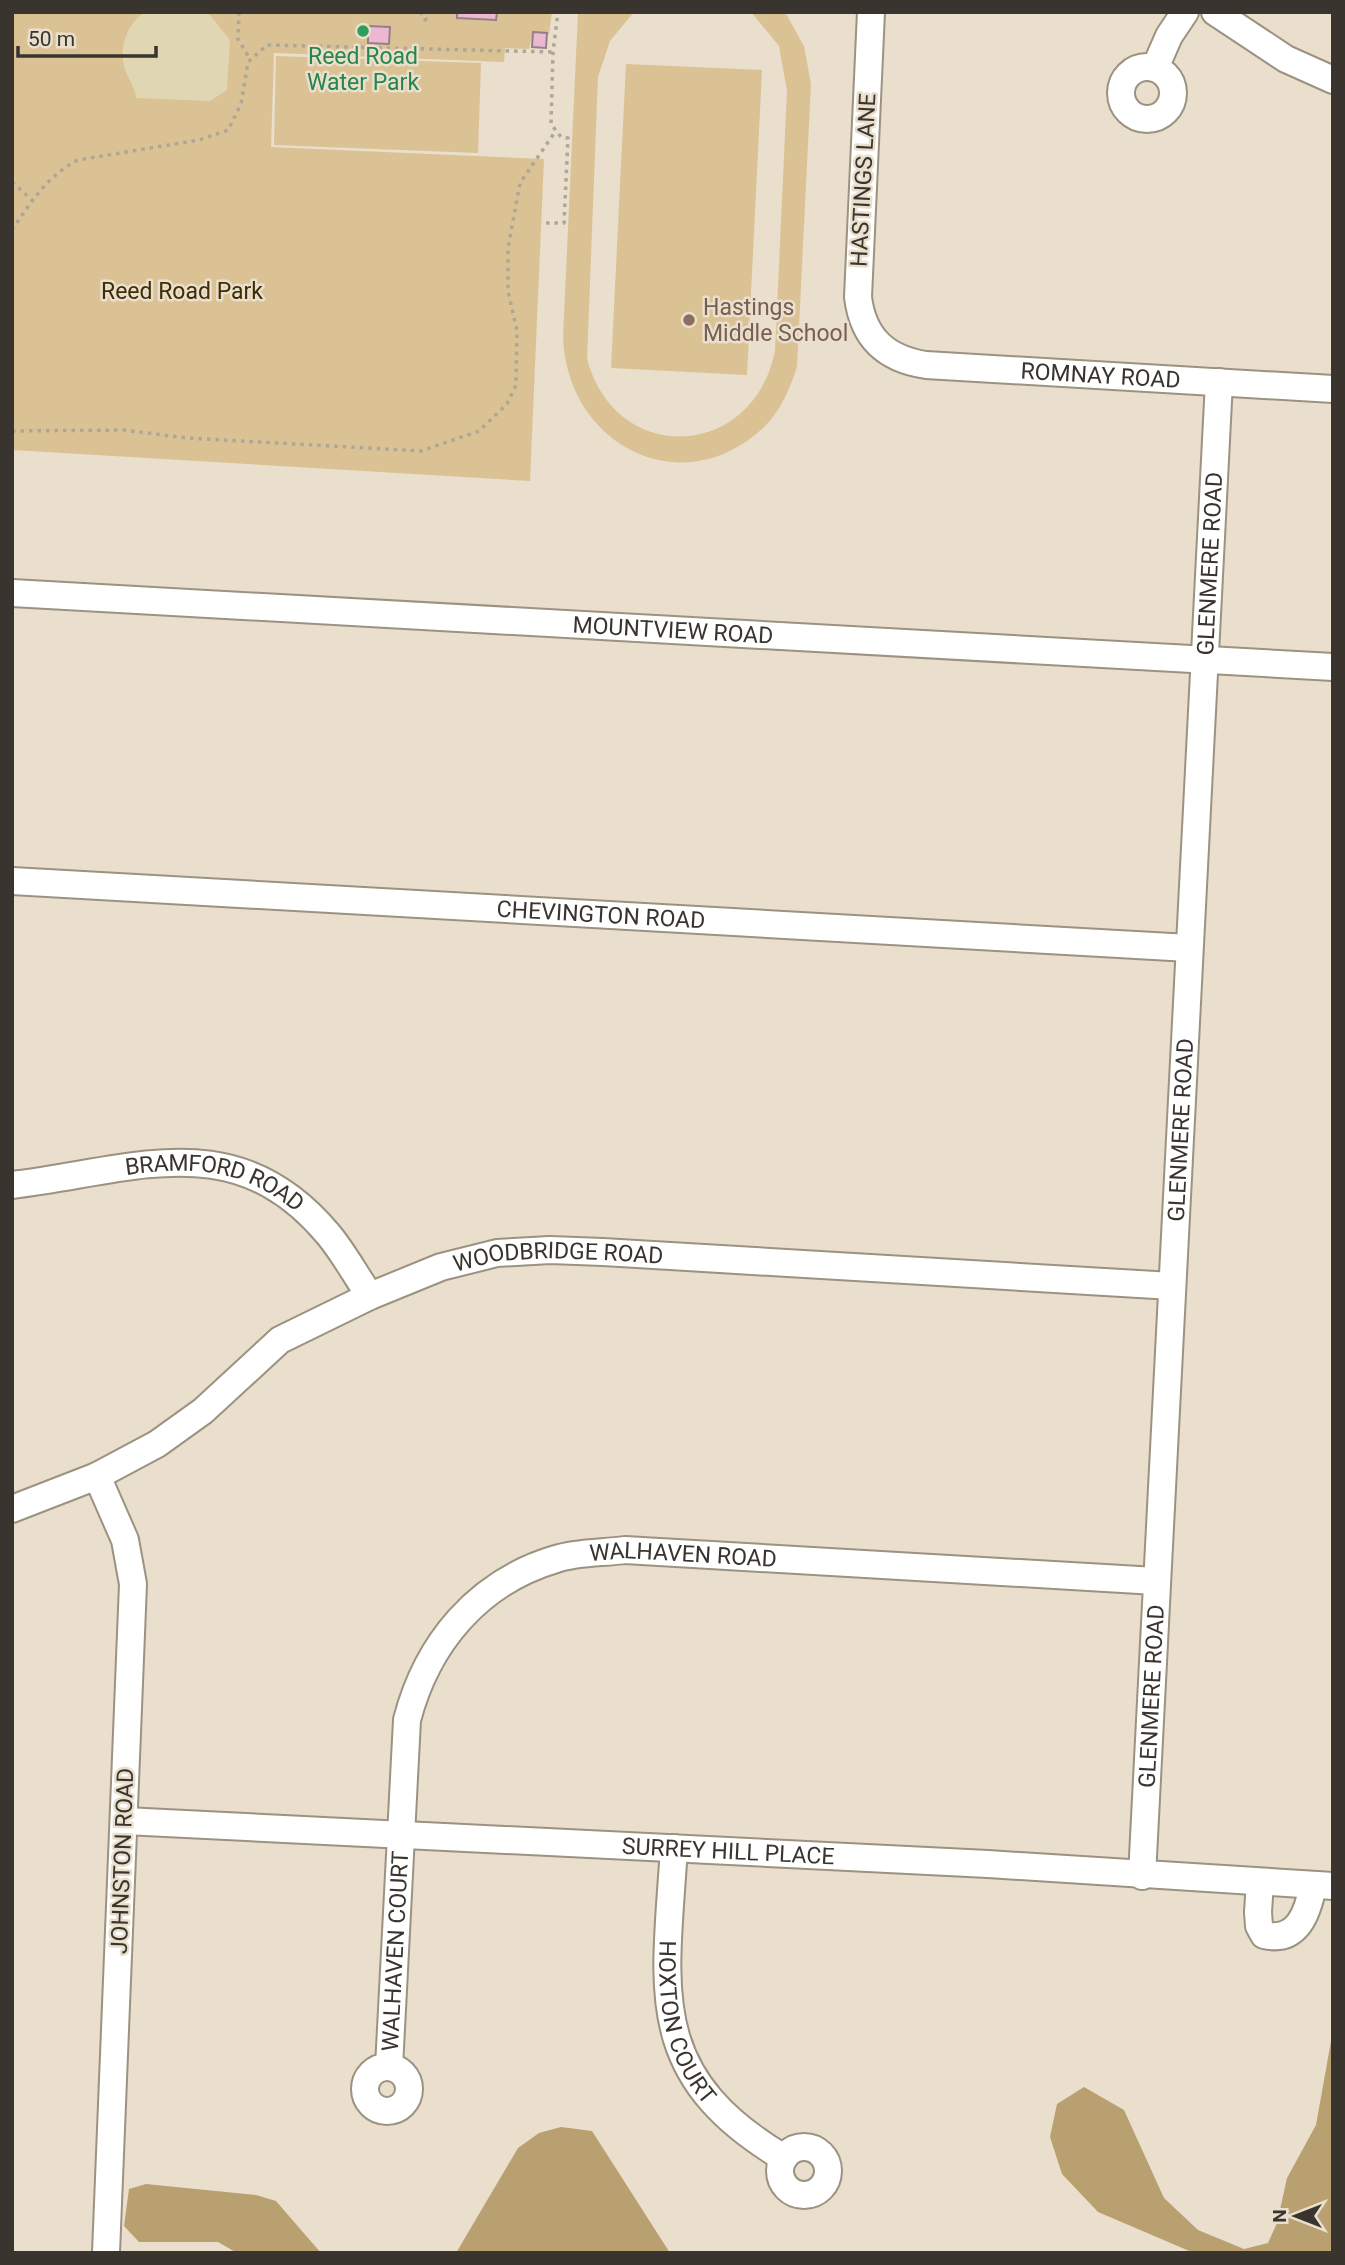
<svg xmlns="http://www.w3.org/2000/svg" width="1345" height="2265" font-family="Roboto,sans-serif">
	<rect width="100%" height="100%" fill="#e9dfcc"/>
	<!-- green -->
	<g fill="#dac295">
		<polygon points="12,12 552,12 549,34 533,32 529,49 505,48 504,62 274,53 271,147 544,159 530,481 12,450"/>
		<path d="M578,12H634L610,41L598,77L587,359C616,467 753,460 775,351L787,91L779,46L751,12H785L804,46L811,84L797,367C790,388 781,411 764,427C682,505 567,445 563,337Z"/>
		<polygon points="276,56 481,63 478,153 274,145"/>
		<polygon points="626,64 762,70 747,375 611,368"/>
	</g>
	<!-- forest -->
	<g fill="#b9a071">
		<polygon points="1333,2030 1333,2253 1194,2253 1098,2212 1062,2174 1050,2137 1057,2104 1084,2087 1124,2110 1164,2198 1198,2230 1244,2249 1268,2243 1277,2223 1287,2178 1316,2125"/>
		<polygon points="561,2127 592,2131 670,2253 456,2253 518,2148 539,2133"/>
		<polygon points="146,2184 256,2195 276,2201 321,2253 237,2253 218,2242 139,2242 124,2226 129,2189"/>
	</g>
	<!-- sand -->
	<path fill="#e0d7b2" d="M145,12H202L210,15L230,40L227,90L210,101L136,98C135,85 124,74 123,61C121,42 129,22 145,12Z"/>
	<!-- building -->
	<g fill="#edb7d1" stroke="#948089" stroke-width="2">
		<polygon points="457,12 497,12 496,20 457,18"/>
		<polygon points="368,26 390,27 389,44 368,43"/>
		<polygon points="533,32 547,33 546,48 532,47"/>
	</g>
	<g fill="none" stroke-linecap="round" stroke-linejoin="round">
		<!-- minor casing -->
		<g stroke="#9b9280" stroke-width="30">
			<g id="minor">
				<path id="s1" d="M871,12L858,297C863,338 886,359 926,365L1333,389"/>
				<polyline points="1215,12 1286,59 1333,80"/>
				<circle cx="1147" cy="93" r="26"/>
				<polyline points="1155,68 1169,36 1185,12"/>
				<path id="s2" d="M12,593L1333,667"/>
				<path id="s3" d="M12,881L1189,948"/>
				<path id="s4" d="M12,1185C133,1171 235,1123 328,1234C344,1253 356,1276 370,1296"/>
				<polyline points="97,1476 125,1540 133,1584 106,2253"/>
				<path id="s5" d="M12,1509L97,1476L157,1444L203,1411L280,1340L370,1296L441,1267L497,1253L550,1250L603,1252L1172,1286"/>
				<path id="s6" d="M125,1821L988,1864L1333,1886"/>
				<path id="s7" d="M674,1848C665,1990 644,2075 784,2158"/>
				<path id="s8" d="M1142,1876L1219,382"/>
				<path d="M1260,1882L1258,1912L1259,1926L1264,1935C1298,1943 1308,1912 1313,1885"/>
				<path id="s9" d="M389,2067L407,1720C427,1643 478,1582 556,1559C577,1552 603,1553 625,1550L1156,1581"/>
				<circle cx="387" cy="2089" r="22"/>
				<circle cx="804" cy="2171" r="24"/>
			</g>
		</g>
		<!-- path -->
		<g stroke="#aea697" stroke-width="3.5" stroke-dasharray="3.5 5" stroke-linecap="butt">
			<polyline points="239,12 238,39 250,59"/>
			<polyline points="420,12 426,19 421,24"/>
			<polyline points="12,182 33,201"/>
			<polyline points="546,223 564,223 568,138 561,137 551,124 553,52 558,12"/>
			<path d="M12,230C31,202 48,175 78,160L199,140L228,130L241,104L248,62L267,45L553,52"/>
			<polyline points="12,431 123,430 187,438 421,451 479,431 507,404 516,385 517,331 508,291 508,248 520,183 555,132"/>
		</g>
		<!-- minor -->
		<use href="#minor" stroke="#fff" stroke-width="26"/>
	</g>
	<!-- markers -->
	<circle fill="#2e9e5b" stroke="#e9dfcc" stroke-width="2.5" cx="363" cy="31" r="7"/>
	<circle fill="#8d6e63" stroke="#e9dfcc" stroke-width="2.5" cx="689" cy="320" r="7"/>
	<g text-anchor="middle" stroke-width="5" stroke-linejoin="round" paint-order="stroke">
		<!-- leisure labels -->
		<g font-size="23" fill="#27864d" stroke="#e9dfcc">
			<text x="363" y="64">Reed Road<tspan x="363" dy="26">Water Park</tspan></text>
		</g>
		<!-- street labels -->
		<g font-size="23" fill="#39352e" stroke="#e9dfcc">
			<text transform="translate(863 180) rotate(-87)" y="8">HASTINGS LANE</text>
			<text dy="8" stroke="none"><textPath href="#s1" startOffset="565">ROMNAY ROAD</textPath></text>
			<text dy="8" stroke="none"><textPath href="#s8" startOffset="1314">GLENMERE ROAD</textPath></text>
			<text dy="8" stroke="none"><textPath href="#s2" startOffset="662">MOUNTVIEW ROAD</textPath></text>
			<text dy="8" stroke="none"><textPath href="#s3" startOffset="590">CHEVINGTON ROAD</textPath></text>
			<text dy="8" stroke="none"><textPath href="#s8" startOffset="747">GLENMERE ROAD</textPath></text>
			<text dy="8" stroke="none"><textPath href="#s4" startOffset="208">BRAMFORD ROAD</textPath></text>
			<text dy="8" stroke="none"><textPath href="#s5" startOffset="616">WOODBRIDGE ROAD</textPath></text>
			<text dy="8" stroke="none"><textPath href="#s9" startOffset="705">WALHAVEN ROAD</textPath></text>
			<text dy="8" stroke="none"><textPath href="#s8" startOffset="180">GLENMERE ROAD</textPath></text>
			<text dy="8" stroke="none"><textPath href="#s6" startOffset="604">SURREY HILL PLACE</textPath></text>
			<text transform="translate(122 1861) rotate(-88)" y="8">JOHNSTON ROAD</text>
			<text dy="8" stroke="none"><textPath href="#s9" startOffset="116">WALHAVEN COURT</textPath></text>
			<text dy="8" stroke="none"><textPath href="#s7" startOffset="178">HOXTON COURT</textPath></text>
		</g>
		<!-- park labels -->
		<g font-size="23" fill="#3f2d04" stroke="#e9dfcc">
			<text x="182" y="299">Reed Road Park</text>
		</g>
		<!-- education labels -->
		<g font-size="23" fill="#785e54" stroke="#e9dfcc" text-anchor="start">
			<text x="703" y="315">Hastings<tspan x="703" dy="26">Middle School</tspan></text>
		</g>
	</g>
	<!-- border -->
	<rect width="1345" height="2265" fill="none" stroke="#39352e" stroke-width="28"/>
	<!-- north arrow -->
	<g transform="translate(1296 2216) rotate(270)" stroke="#e9dfcc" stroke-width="5" paint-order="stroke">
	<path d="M0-5L12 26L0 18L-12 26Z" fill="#39352e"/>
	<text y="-10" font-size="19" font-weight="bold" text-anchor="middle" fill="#39352e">N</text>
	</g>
	<!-- scale -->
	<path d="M18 46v10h138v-10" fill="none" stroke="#39352e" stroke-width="3.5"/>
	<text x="28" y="46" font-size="21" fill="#39352e" stroke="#e9dfcc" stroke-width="5" paint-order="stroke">50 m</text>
</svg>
